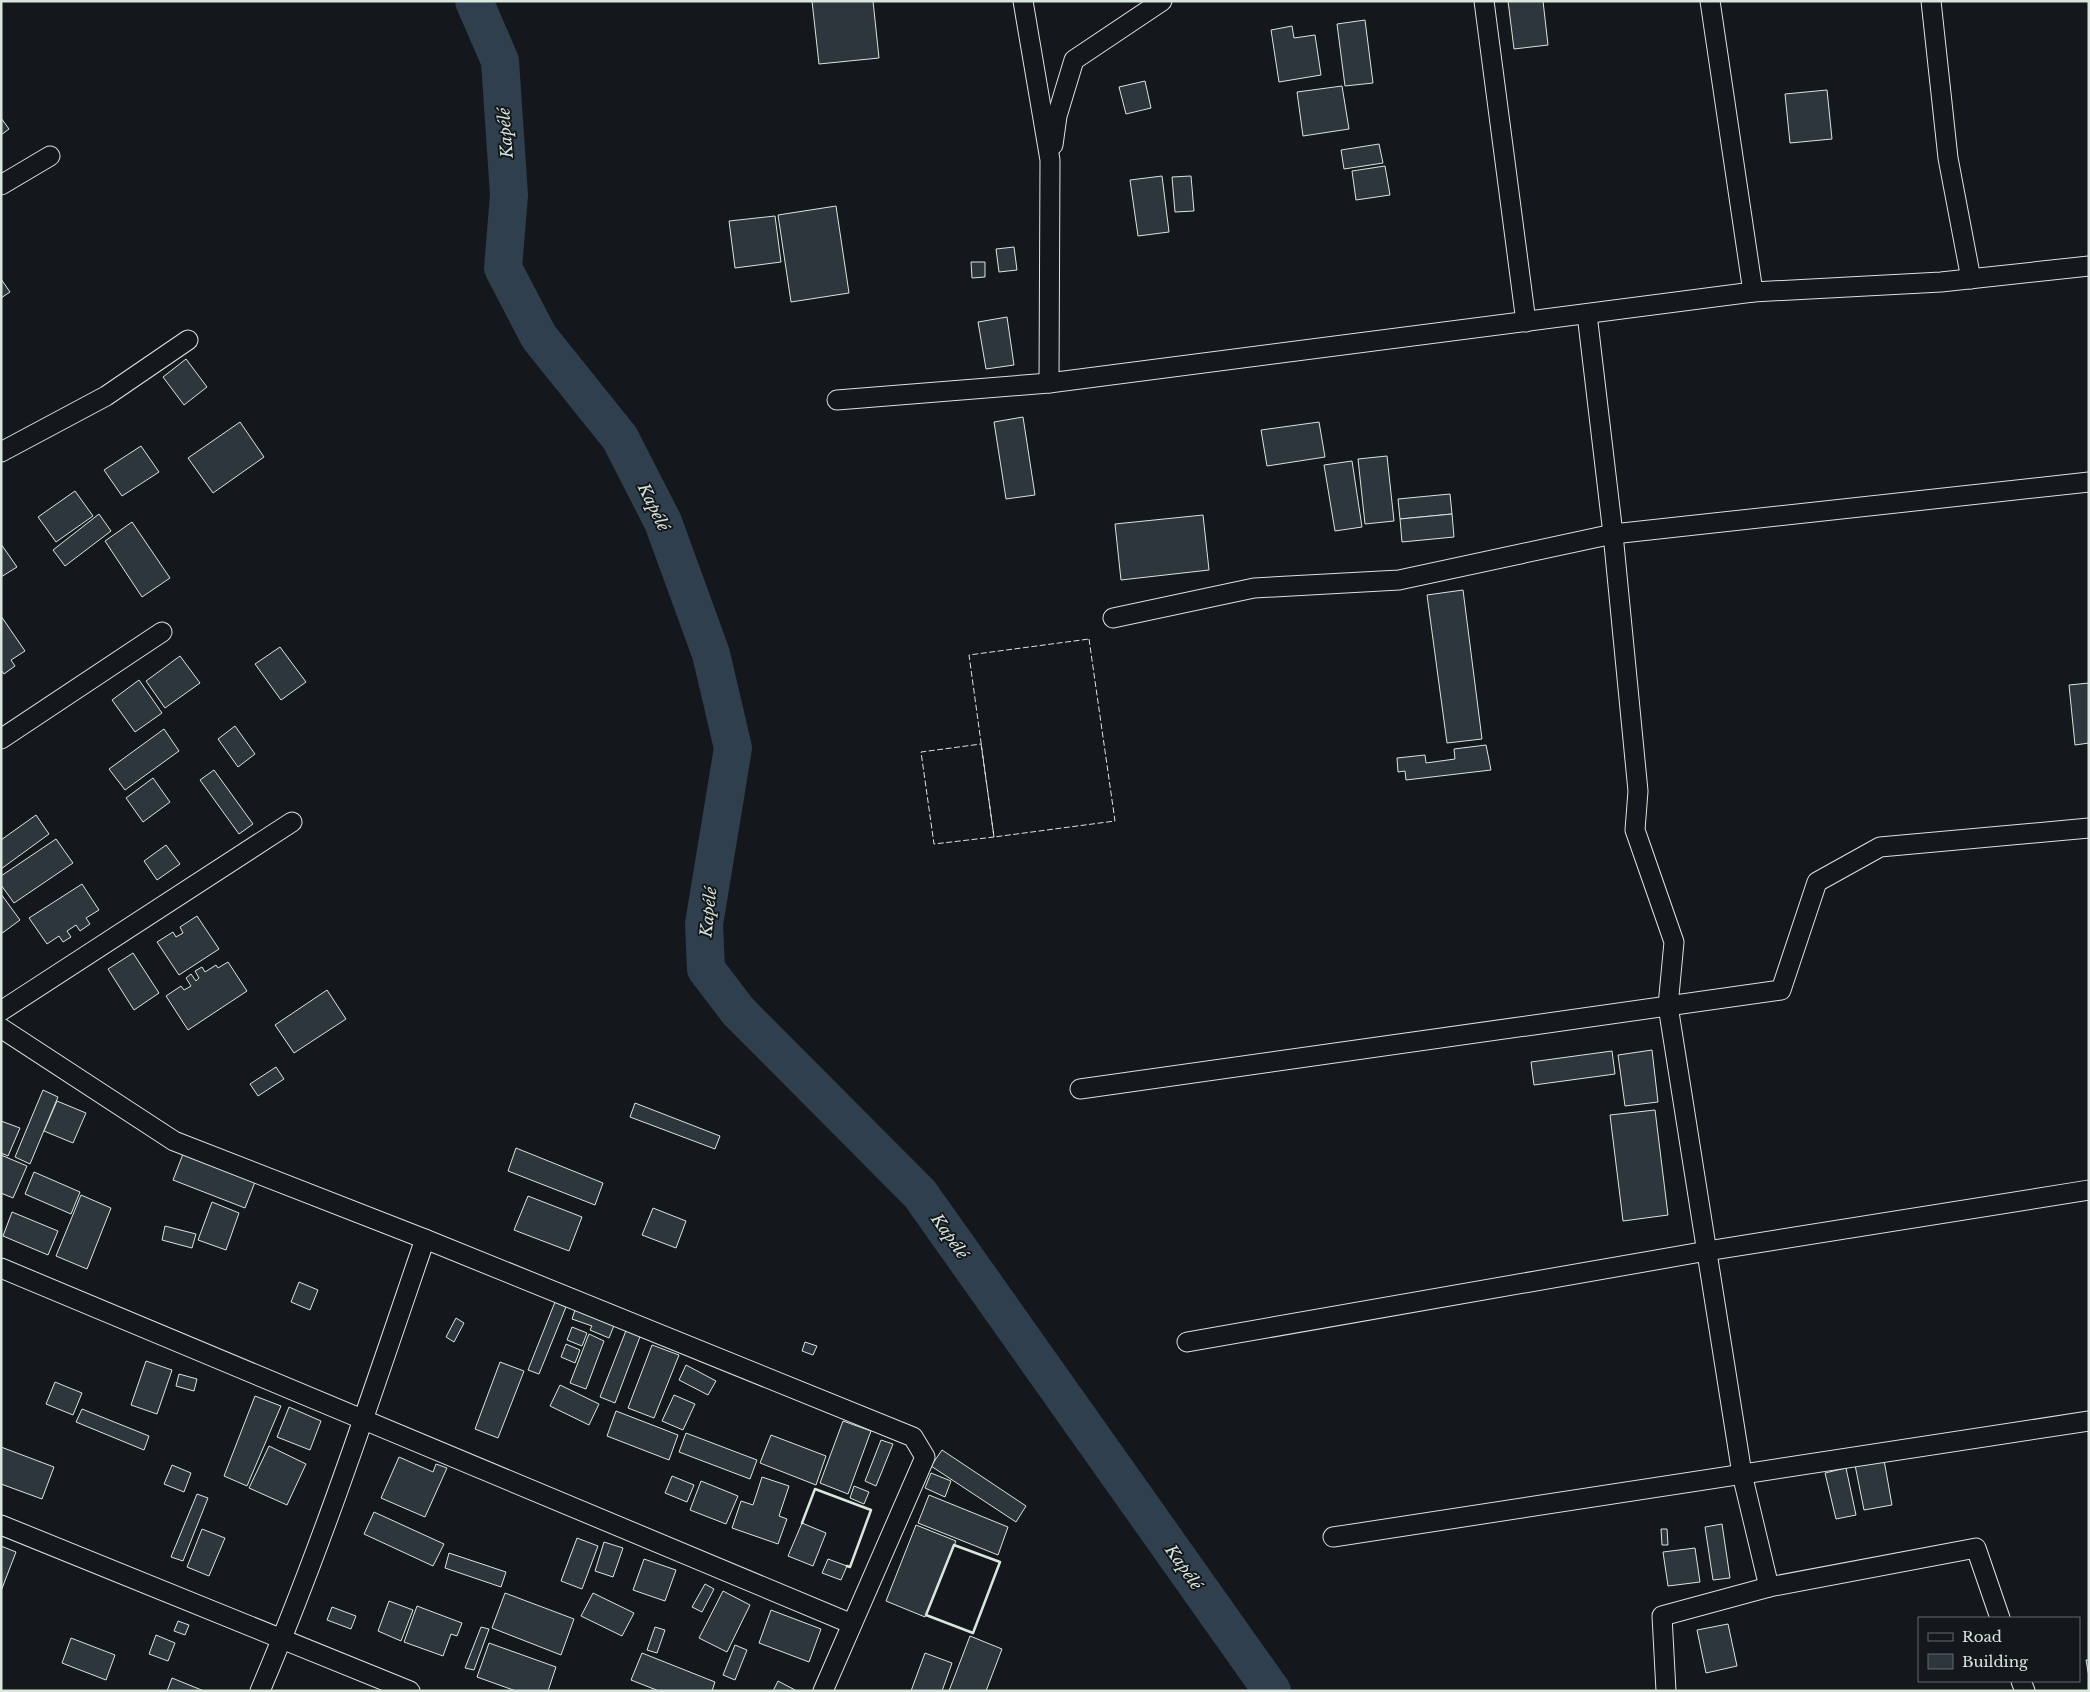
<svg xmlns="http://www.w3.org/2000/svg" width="2090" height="1692" font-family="'Libre Baskerville',serif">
	<rect width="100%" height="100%" fill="#14181c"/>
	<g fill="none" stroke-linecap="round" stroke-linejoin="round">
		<!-- river -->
		<polyline stroke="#2f3f4d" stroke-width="38" points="474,1 500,61 509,195 503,268 539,337 620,438 663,522 711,654 733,748 704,924 706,969 738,1011 920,1194 1272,1691"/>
	</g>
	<!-- building -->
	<g fill="#2c363c" stroke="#d8e6dc">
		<polygon points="812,1 873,1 879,58 819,64"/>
		<polygon points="1508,1 1543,1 1548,45 1514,49"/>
		<polygon points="1365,20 1373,83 1345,86 1337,24"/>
		<polygon points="1292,26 1294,38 1315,35 1321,75 1279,82 1271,30"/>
		<polygon points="1145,81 1151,108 1126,114 1119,87"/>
		<polygon points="1342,86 1349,129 1303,136 1297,92"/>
		<polygon points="1827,90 1832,139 1790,143 1785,94"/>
		<polygon points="1,118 9,129 1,135"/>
		<polygon points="1379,144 1383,163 1344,169 1341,150"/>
		<polygon points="1385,166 1390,195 1356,200 1352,171"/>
		<polygon points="1162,176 1169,232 1138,236 1130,180"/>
		<polygon points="1191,176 1194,211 1175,212 1172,177"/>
		<polygon points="836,206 849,293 791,302 778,215"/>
		<polygon points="775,216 781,262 735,268 729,221"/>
		<polygon points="1014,247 1017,270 999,272 996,249"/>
		<polygon points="971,262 985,262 985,277 972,278"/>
		<polygon points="1,279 10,292 1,298"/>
		<polygon points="1007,317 1014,365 986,369 978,322"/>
		<polygon points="186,359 207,387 184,405 163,377"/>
		<polygon points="1023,417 1035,495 1006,499 994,422"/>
		<polygon points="240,422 264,457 213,493 188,458"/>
		<polygon points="1319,422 1325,457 1267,466 1261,430"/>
		<polygon points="141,446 159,472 122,496 104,470"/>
		<polygon points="1387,456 1394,521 1365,524 1358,459"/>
		<polygon points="1352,461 1362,527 1335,531 1324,465"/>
		<polygon points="75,491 93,516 56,542 38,517"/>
		<polygon points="1450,494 1452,514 1400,519 1398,499"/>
		<polygon points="99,514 111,531 65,566 53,550"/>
		<polygon points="1452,514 1454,537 1402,542 1400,519"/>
		<polygon points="1203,515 1209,570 1121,580 1115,524"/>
		<polygon points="132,522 170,578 142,597 105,541"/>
		<polygon points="1,544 17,567 1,577"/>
		<polygon points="1463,590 1482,739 1447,743 1427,595"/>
		<polygon points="1,616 25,651 11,660 15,666 4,674 1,670"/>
		<polygon points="280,647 306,682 281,700 255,664"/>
		<polygon points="180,656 200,683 165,708 146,681"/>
		<polygon points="139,680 162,713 135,732 112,700"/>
		<polygon points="2089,683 2089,743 2075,745 2069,685"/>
		<polygon points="235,726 255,754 238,767 218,739"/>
		<polygon points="164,729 179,751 125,790 109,769"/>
		<polygon points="1486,745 1491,770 1406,780 1405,771 1398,772 1397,758 1425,755 1426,763 1455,759 1454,749"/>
		<polygon points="214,770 253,824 239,834 200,780"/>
		<polygon points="153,778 170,802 143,822 126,798"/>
		<polygon points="36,815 49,834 1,869 1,840"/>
		<polygon points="56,839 73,863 14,903 1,885 1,876"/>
		<polygon points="166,845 180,864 157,880 144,861"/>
		<polygon points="82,884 99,910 86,918 90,924 80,931 76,925 67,931 71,937 63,942 59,936 47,944 29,918"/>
		<polygon points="1,894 20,920 1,934"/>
		<polygon points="197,916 219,949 179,975 157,942 173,932 176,937 183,933 180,927"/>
		<polygon points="133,953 159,993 134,1010 108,969"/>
		<polygon points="228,962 247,991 188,1030 166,996 181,986 184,990 191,986 186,978 191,974 196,981 199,978 195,971 202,967 205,972 216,965 218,968"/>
		<polygon points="327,990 346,1019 294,1053 275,1025"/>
		<polygon points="1652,1050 1658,1102 1625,1106 1618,1055"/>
		<polygon points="1612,1051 1615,1074 1534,1085 1531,1062"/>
		<polygon points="276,1067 284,1079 258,1096 250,1084"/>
		<polygon points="43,1090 58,1097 30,1164 15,1157"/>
		<polygon points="57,1101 86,1113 73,1143 44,1131"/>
		<polygon points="635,1103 720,1136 715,1149 630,1117"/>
		<polygon points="1655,1110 1668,1215 1623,1221 1610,1115"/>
		<polygon points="1,1121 20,1128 8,1156 1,1153"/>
		<polygon points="516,1148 603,1183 595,1205 508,1171"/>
		<polygon points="183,1154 255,1182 245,1208 173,1180"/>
		<polygon points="1,1155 27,1166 13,1198 1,1193"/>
		<polygon points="34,1172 80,1192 71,1214 25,1194"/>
		<polygon points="81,1195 111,1208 87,1269 56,1256"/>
		<polygon points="528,1196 582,1217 569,1251 514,1230"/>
		<polygon points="212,1202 239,1213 226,1250 198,1240"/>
		<polygon points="653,1208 686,1221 676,1248 642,1235"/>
		<polygon points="12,1212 58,1231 48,1255 3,1236"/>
		<polygon points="165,1226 196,1234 192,1248 162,1240"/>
		<polygon points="299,1282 318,1290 310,1310 291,1302"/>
		<polygon points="555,1302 566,1307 539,1374 528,1370"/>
		<polygon points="576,1307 615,1323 609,1338 590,1330 592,1326 572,1319"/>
		<polygon points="456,1318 464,1323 454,1342 446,1337"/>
		<polygon points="572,1327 587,1333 582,1346 567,1340"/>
		<polygon points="627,1328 641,1334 615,1403 600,1397"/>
		<polygon points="589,1334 604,1341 586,1389 570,1383"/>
		<polygon points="805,1342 817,1346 813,1355 802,1351"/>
		<polygon points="566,1344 580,1350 575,1363 561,1357"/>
		<polygon points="652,1345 679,1355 654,1418 628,1408"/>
		<polygon points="146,1361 172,1370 157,1414 131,1405"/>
		<polygon points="500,1362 524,1371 498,1438 475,1429"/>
		<polygon points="686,1365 716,1381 708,1395 679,1380"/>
		<polygon points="179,1374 197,1379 194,1391 176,1386"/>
		<polygon points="55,1382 82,1393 73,1415 46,1404"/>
		<polygon points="560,1385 599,1404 589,1425 550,1406"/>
		<polygon points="674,1395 695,1404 683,1430 662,1421"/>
		<polygon points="255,1396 281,1406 247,1486 224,1476"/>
		<polygon points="289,1407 321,1421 310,1450 277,1437"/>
		<polygon points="82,1409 149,1436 144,1450 76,1422"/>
		<polygon points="616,1411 678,1435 669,1460 607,1436"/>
		<polygon points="843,1421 871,1431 848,1494 820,1483"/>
		<polygon points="686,1433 757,1460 750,1479 679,1452"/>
		<polygon points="771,1435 826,1456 816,1485 760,1463"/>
		<polygon points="881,1440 893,1444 876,1486 865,1481"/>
		<polygon points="269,1446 306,1464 287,1505 249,1488"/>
		<polygon points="1,1447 54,1467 42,1499 1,1484"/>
		<polygon points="942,1450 1026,1506 1016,1522 931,1466"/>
		<polygon points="399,1457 433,1472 436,1464 447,1468 425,1517 381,1498"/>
		<polygon points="1884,1460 1892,1505 1864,1510 1855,1465"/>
		<polygon points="172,1465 191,1473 184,1492 164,1484"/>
		<polygon points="1846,1468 1856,1515 1836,1519 1825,1473"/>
		<polygon points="931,1473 951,1481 945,1497 925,1488"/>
		<polygon points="672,1476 694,1485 687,1502 665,1493"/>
		<polygon points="762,1477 789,1486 779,1516 787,1519 778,1544 732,1528 741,1501 753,1505"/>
		<polygon points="701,1481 738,1496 726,1524 690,1510"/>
		<polygon points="854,1486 869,1492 864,1504 850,1498"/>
		<polygon points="197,1494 208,1498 183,1561 171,1557"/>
		<polygon points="929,1495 1008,1527 998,1555 918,1523"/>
		<polygon points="374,1512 444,1544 433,1566 364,1534"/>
		<polygon points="802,1523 826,1533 813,1566 788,1556"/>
		<polygon points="1722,1524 1730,1578 1713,1580 1705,1527"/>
		<polygon points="916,1525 956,1541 925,1617 886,1601"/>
		<polygon points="202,1529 225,1538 209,1576 187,1567"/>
		<polygon points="1661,1529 1667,1529 1668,1545 1662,1545"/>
		<polygon points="577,1538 598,1546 582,1589 561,1581"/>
		<polygon points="604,1542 623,1548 613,1577 595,1571"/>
		<polygon points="1,1546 16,1552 1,1591"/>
		<polygon points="1695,1548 1700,1582 1668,1586 1663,1552"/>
		<polygon points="449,1553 506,1572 501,1587 445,1568"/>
		<polygon points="644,1559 676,1570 665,1601 633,1590"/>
		<polygon points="828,1559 847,1566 841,1580 822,1573"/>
		<polygon points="705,1584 714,1589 702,1612 692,1607"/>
		<polygon points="723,1591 750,1605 727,1652 699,1638"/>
		<polygon points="505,1593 574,1619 561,1655 492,1628"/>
		<polygon points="593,1593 634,1613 622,1636 581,1616"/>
		<polygon points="389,1601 413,1610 401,1641 378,1631"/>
		<polygon points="417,1606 462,1623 457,1636 451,1634 443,1656 404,1642"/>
		<polygon points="332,1607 356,1616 351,1629 327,1620"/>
		<polygon points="771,1610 821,1629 809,1662 759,1643"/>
		<polygon points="178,1621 189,1625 185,1635 174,1631"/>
		<polygon points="1728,1624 1737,1666 1706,1673 1697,1630"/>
		<polygon points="481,1627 489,1629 474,1670 465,1668"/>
		<polygon points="655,1627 665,1630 657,1653 647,1650"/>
		<polygon points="156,1635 175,1643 168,1661 149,1654"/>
		<polygon points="970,1636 1002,1649 986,1691 949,1691"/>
		<polygon points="71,1638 115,1655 106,1680 62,1663"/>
		<polygon points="489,1643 556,1667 548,1691 516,1691 477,1677"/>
		<polygon points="735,1645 747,1650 735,1680 723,1675"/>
		<polygon points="642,1653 715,1682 712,1691 659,1691 631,1680"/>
		<polygon points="925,1653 952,1663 942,1691 911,1691"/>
		<polygon points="2086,1660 2089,1660 2089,1677"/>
		<polygon points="172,1678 204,1691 167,1691"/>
		<polygon points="778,1681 797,1691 773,1691"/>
	</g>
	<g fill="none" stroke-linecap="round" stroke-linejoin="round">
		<!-- minor casing -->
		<g stroke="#d8e6dc" stroke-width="21">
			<g id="minor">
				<polyline points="1023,1 1050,160 1049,383"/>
				<polyline points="1484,1 1526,322"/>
				<polyline points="1710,1 1753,292"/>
				<polyline points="1931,1 1948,158 1971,279"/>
				<polyline points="1053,145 1057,116 1074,60 1162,1"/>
				<polyline points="1,185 50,156"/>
				<polyline points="1587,314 1613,534 1638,791 1635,830 1674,942 1668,1006 1742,1474 1769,1587"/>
				<polyline points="837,400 1049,383 1753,292 1941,282 2089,266"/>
				<polyline points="1,452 106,396 188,340"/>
				<polyline points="1113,618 1254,588 1399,580 1613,534 2089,482"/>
				<polyline points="1,739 162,632"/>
				<polyline points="1,1011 292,822"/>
				<polyline points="1,1028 174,1141 425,1239 913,1437 925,1457 823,1691"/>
				<polyline points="1080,1089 1781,990 1817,882 1880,847 2089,828"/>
				<polyline points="1,1268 852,1624"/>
				<polyline points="1187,1342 1707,1251 2089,1190"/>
				<polyline points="1,1525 410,1691"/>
				<polyline points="1333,1537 2089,1421"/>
				<polyline points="2021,1681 2025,1691"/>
				<path d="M260,1691C323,1543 373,1391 425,1239"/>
				<polyline points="1666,1691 1662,1616 1769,1587 1976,1548 2000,1618"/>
			</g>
		</g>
		<!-- minor -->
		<use href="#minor" stroke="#14181c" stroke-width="19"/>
		<!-- fence -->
		<g stroke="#d8e6dc" stroke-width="1" stroke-dasharray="6 2.5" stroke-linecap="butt">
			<polygon points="1089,639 1115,821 994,837 969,655"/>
			<polygon points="981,744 994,837 934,844 921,752"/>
		</g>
		<!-- wall -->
		<g stroke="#d8e6dc" stroke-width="2.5">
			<polyline points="802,1523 815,1489 871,1510 850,1567 847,1566"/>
			<polygon points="954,1545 1000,1562 973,1633 926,1615"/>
		</g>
	</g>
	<g text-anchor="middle" stroke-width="4" stroke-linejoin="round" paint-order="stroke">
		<!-- water labels -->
		<g font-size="16" font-style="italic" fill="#d8e6dc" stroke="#14181c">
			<text transform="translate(505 133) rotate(-94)" y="6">Kapélé</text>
			<text transform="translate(654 507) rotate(64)" y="6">Kapélé</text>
			<text transform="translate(708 912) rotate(-84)" y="6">Kapélé</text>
			<text transform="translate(950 1236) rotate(55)" y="6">Kapélé</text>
			<text transform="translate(1184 1567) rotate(55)" y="6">Kapélé</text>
		</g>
	</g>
	<!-- border -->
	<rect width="2090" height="1692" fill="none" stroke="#d8e6dc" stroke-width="5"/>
	<!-- legend -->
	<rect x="1918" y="1617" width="162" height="65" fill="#14181c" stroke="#626a69"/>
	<rect x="1928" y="1633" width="25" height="8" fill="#14181c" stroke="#626a69"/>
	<text x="1962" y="1642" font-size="15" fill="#d8e6dc">Road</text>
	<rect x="1928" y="1654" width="25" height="15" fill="#2c363c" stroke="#626a69"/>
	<text x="1962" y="1667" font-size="15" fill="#d8e6dc">Building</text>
</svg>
